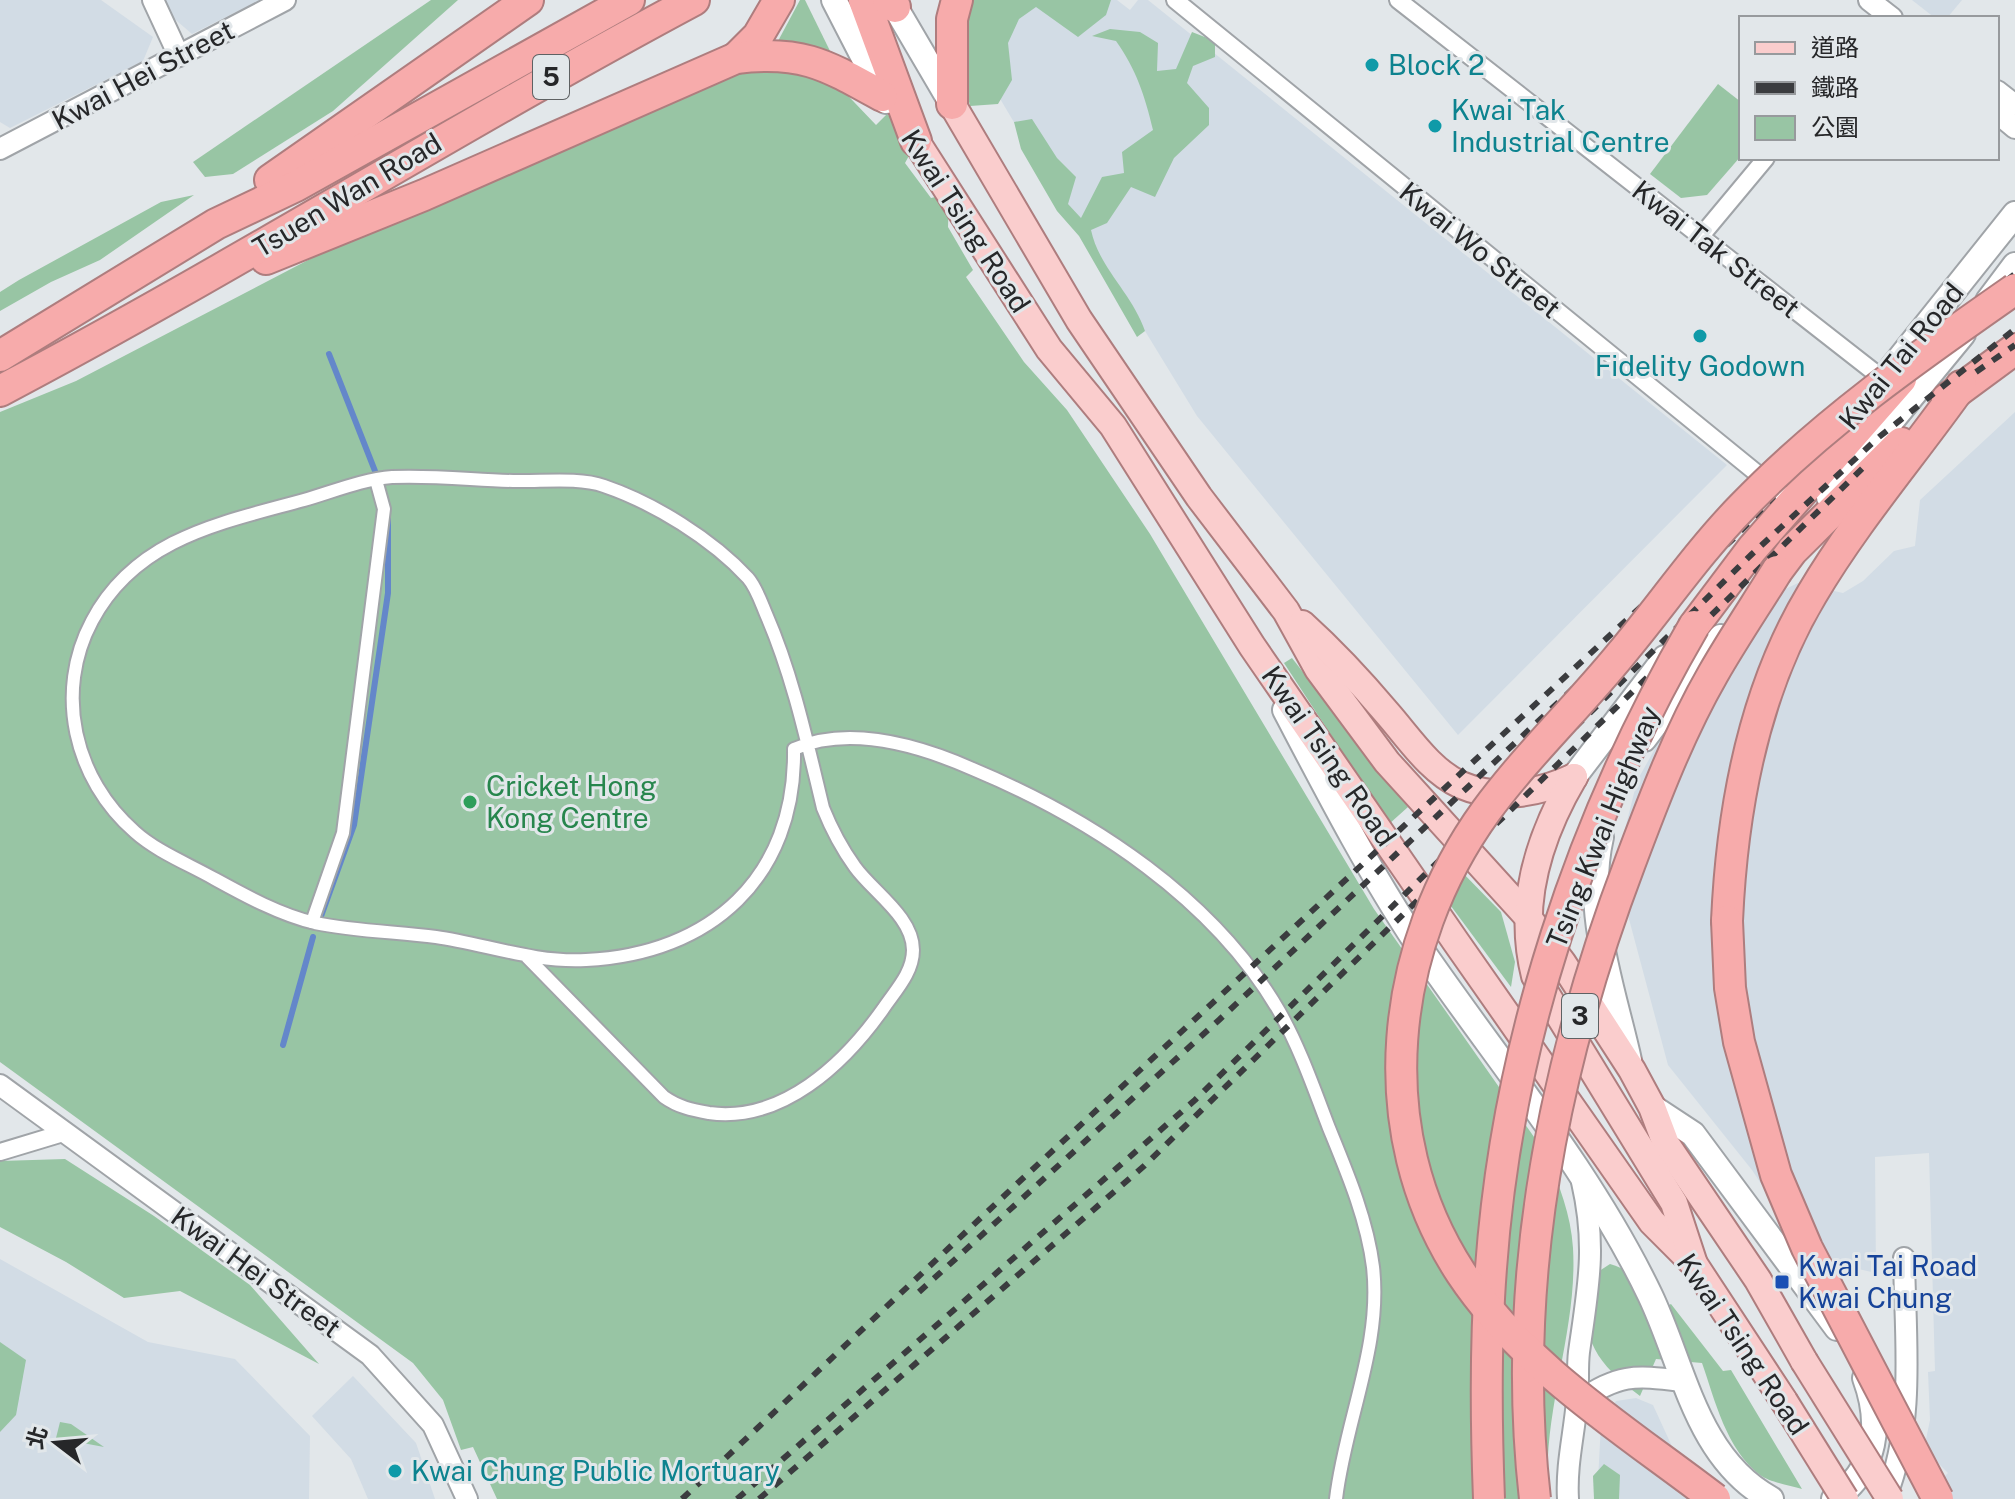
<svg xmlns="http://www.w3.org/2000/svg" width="2015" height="1499" font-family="'Public Sans','Noto Sans TC',sans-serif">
	<rect width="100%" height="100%" fill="#e2e7ea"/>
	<!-- built -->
	<g fill="#d2dce5">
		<polygon points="0,0 101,0 153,37 143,61 10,128 0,122"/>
		<polygon points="159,0 260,0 192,34 163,9"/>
		<polygon points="1000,0 1117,0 1130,10 1138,0 1148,0 1727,465 1458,735 1197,416 1145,331 1102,271 999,97"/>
		<polygon points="1912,0 1962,0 1947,18 1935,18"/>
		<polygon points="2015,412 2015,1499 1922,1499 1948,1473 1924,1449 1930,1420 1928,1372 1935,1371 1929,1153 1875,1157 1876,1273 1810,1258 1752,1170 1668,1065 1625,904 1620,849 1637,781 1657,745 1707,676 1775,594 1798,583 1843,593 1863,581 1894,551 1915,546 1920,500"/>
		<polygon points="0,1259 148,1342 235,1359 310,1436 309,1499 0,1499"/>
		<polygon points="353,1376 416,1443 435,1499 368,1499 351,1459 312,1416"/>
		<polygon points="1636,1398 1653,1405 1680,1464 1712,1499 1597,1499 1601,1424 1616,1401"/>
	</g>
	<!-- green -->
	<g fill="#98c5a4">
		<polygon points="431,0 458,0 333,111 233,174 205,177 193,162"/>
		<polygon points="800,0 805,0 831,53 778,41"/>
		<polygon points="964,0 1111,0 1106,15 1078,37 1036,7 1019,19 1008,43 1012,80 998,104 970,106 963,75"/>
		<path d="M1110,29L1140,32L1158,43L1157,71L1176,69L1192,32L1215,41V57L1193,66L1187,83L1209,108V125L1174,158L1155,197L1131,187L1107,223L1091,230C1099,268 1132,293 1145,331L1137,337L1079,236L1057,211L1021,149L1014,122L1032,119L1057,158L1076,177L1068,204L1081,218L1102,177L1124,173L1122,152L1153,130C1145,96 1136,69 1116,41L1092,36Z"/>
		<path d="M759,63L833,80L876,125L887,114L917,141L905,163L931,198L949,194L948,227L973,270L966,277L1024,362L1067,410L1150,534L1374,909L1546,1154C1559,1184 1571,1215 1573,1248C1578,1333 1540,1415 1549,1499H497L473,1447L461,1450L443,1400L413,1363L0,1062V412L76,381L335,246L713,80L729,79L727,72Z"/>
		<polygon points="1718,84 1741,102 1741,156 1707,195 1681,198 1650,174"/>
		<polygon points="194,195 100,260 51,282 0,311 0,292 19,280 161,202"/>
		<polygon points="1292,658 1408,807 1389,824 1284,663"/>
		<polygon points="1457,867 1501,912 1515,962 1511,987 1445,898"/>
		<polygon points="65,1159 154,1216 250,1285 319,1364 180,1291 124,1298 66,1262 0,1227 0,1161"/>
		<path d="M1610,1264C1641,1273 1639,1288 1645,1317L1671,1304L1723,1371L1731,1370L1802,1489C1789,1485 1769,1482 1760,1475C1726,1449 1715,1400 1702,1363L1656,1359L1640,1396C1593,1360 1583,1341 1584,1281Z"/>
		<polygon points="0,1342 26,1360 16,1415 0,1432"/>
		<polygon points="60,1422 71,1424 104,1447 56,1438"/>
		<polygon points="1604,1464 1620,1475 1619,1499 1594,1499 1593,1476"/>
	</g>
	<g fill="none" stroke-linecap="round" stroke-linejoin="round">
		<!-- stream -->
		<g stroke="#6487ca" stroke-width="6">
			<polyline points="329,354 375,471"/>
			<polyline points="320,919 354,825 388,593 388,514"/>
			<polyline points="283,1045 313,937"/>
		</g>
		<!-- pedestrian casing -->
		<g stroke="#a0a4a8" stroke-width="16">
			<g id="pedestrian">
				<polyline points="312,922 343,833 384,509 376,480"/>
				<path d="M525,955L664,1097C678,1107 692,1110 709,1113C782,1123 844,1064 883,1009C895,991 913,973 913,950C913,917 873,892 855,867C842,849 831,828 823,808C807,742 793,676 766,614C761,602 756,587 748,578C712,539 654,503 604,486C578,477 541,482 513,481C474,480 432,475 392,477C363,479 332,492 304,500C221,523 136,538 92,621C54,692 74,779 135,832C156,851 188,864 213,878C244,895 280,915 315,923C354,931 396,932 436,937C485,944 535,963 586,960C711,954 796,877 794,749C851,724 921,746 975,770C1092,819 1214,899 1279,1011C1300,1048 1314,1089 1329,1128C1347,1172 1367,1219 1373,1267C1382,1346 1345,1421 1336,1499"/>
			</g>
		</g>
		<!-- minor casing -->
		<g stroke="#a0a4a8" stroke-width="20">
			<g id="minor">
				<polyline points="1175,0 1786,497"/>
				<polyline points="1398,0 1883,379"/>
				<polyline points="1701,236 1766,158"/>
				<polyline points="0,1152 63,1133"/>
			</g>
		</g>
		<!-- tertiary casing -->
		<g stroke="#a0a4a8" stroke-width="24">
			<g id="tertiary">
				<polyline points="153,0 179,56"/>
				<polyline points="1869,0 1892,18"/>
				<polyline points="1997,91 2015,105"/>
				<polyline points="1997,113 2015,128"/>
				<polyline points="0,149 285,0"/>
				<polyline points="0,1085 370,1355 433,1425 467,1499"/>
				<path d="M1577,1402C1620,1374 1632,1375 1682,1381"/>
				<path d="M1568,1499C1566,1465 1574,1435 1577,1401C1579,1385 1577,1368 1579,1352C1588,1288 1597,1247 1582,1182"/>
				<path d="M1885,1499C1916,1425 1905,1336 1904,1258"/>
			</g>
		</g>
		<!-- secondary casing -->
		<g stroke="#a0a4a8" stroke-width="28">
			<g id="secondary">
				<polyline points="834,0 886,101"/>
				<polyline points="891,0 952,104"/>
				<polyline points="1988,301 2015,265"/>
				<polyline points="1892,368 2015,214"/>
				<polyline points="1829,497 1963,334"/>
				<path d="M1285,710C1326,788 1367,868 1416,942C1495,1058 1589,1168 1650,1295C1684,1366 1696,1458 1771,1499"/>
				<polyline points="1644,739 1721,637"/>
				<polyline points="1574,777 1665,658"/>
				<path d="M1601,837C1584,912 1613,988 1629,1060"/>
				<polyline points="1652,1107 1693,1134 1837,1328"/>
				<path d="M1834,1499C1877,1469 1882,1424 1865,1378"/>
			</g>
		</g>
		<!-- primary casing -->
		<g stroke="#ae7d7e" stroke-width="30">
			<g id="primary">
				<polyline points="952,104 1079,320 1199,497 1286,611 1318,669 1387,762 1527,916 1562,962 1632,1070 1652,1107 1666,1144 1758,1280 1804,1361"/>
				<polyline points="916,141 1049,349 1113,426 1252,646 1456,942 1652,1222 1694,1264 1784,1401"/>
				<path d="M1302,624C1333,652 1360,681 1387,713C1409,738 1430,771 1461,785C1498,801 1540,793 1574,777"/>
				<path d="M1574,777C1538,838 1517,905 1535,976L1674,1203L1693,1261"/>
			</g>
		</g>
		<!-- motorway casing -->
		<g stroke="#ae7d7e" stroke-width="34">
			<g id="motorway">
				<polyline points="864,0 916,141"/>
				<polyline points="888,0 895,7"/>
				<polyline points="736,58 758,36 779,0"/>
				<polyline points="952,104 952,19 957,0"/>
				<polyline points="270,180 528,0"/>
				<path d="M266,259L424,195L736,58C803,50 826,65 882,96"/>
				<polyline points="0,356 216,224 296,186 629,0"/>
				<path d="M0,391C235,267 460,125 694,0"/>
				<polyline points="1947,399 2015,349"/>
				<polyline points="1777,571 1792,551 1901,443"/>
				<polyline points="1694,626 1752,549 1901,379"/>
				<path d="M1727,921C1732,809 1753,692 1812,594C1855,521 1912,455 1961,386"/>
			</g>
		</g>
		<!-- pedestrian -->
		<use href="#pedestrian" stroke="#fff" stroke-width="12"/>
		<!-- minor -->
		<use href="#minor" stroke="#fff" stroke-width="16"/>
		<!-- tertiary -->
		<use href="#tertiary" stroke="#fff" stroke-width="20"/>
		<!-- secondary -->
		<use href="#secondary" stroke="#fff" stroke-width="24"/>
		<!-- primary -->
		<use href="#primary" stroke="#facdcd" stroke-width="26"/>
		<!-- motorway -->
		<use href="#motorway" stroke="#f7abab" stroke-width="30"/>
		<!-- rail -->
		<g stroke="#3b3c3f" stroke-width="6" stroke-dasharray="10 10" stroke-linecap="butt">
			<polyline points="1976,372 2015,345"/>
			<polyline points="919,1292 1219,1020 1734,538 1774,496"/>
			<polyline points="682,1499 1020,1181 1726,528 1879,379 2015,274"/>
			<polyline points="737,1499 1195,1100 1752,554 1879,437 2015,329"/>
			<polyline points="759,1499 1144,1166 1869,462"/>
		</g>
		<!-- primary-bridge casing -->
		<g stroke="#ae7d7e" stroke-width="30" stroke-linecap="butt">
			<g id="primary-bridge">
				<polyline points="1804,1361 1890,1499"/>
				<polyline points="1784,1401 1845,1499"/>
			</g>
		</g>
		<!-- motorway-bridge casing -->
		<g stroke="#ae7d7e" stroke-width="34" stroke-linecap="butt">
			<g id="motorway-bridge">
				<polyline points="1727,921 1730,988 1739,1042 1776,1175 1807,1248 1938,1499"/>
				<path d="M1489,1499C1486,1422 1485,1345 1491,1268C1507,1044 1581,820 1694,626"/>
				<path d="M1535,1499C1510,1281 1553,1066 1630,863C1654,799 1679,733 1713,674C1733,639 1756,605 1777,571"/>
				<path d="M1715,1499C1625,1430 1525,1369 1461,1273C1368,1131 1389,945 1486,811C1527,755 1578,707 1621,654C1662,605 1698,552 1742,507C1824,422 1919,356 2015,289"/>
			</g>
		</g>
		<!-- primary-bridge -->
		<use href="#primary-bridge" stroke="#facdcd" stroke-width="26"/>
		<!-- motorway-bridge -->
		<use href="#motorway-bridge" stroke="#f7abab" stroke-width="30"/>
	</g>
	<!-- markers -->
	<g fill="#0f9aa8" stroke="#e2e7ea" stroke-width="3">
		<circle cx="1372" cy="65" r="8"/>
		<circle cx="1435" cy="126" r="8"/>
		<circle cx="1700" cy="336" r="8"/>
		<circle cx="395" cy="1471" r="8"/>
	</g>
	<circle fill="#2e9e5b" stroke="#e2e7ea" stroke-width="3" cx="470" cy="802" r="8"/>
	<rect fill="#1a4fb4" stroke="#e2e7ea" stroke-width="3" x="1774" y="1274" width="16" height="16" rx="4"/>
	<g text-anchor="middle" stroke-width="6" stroke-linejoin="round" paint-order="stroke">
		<!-- shield labels -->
		<g fill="#e2e7ea" stroke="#5e6163" stroke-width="2">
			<rect x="533" y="55" width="36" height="44" rx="6"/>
			<rect x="1562" y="994" width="36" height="44" rx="6"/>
		</g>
		<g font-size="26" font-weight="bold" fill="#262729">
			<text x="551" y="86">5</text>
			<text x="1580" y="1025">3</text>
		</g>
		<!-- culture labels -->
		<g font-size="28" fill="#0d838f" stroke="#e2e7ea" text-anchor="start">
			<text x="1388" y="75">Block 2</text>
			<text x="1451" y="120">Kwai Tak<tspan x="1451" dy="32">Industrial Centre</tspan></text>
			<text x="1700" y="376" text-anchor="middle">Fidelity Godown</text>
			<text x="411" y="1481">Kwai Chung Public Mortuary</text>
		</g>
		<!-- street labels -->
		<g font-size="28" fill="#262729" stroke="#e2e7ea">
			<text transform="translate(143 75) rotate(-28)" y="10">Kwai Hei Street</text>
			<text transform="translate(347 195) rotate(-31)" y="10">Tsuen Wan Road</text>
			<text transform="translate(966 221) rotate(57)" y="10">Kwai Tsing Road</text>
			<text transform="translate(1716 249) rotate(38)" y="10">Kwai Tak Street</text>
			<text transform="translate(1480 250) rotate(39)" y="10">Kwai Wo Street</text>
			<text transform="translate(1901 356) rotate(-51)" y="10">Kwai Tai Road</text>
			<text transform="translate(1329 756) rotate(55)" y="10">Kwai Tsing Road</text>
			<text transform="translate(1603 827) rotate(-68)" y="10">Tsing Kwai Highway</text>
			<text transform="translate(256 1272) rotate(36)" y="10">Kwai Hei Street</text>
			<text transform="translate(1743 1344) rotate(56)" y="10">Kwai Tsing Road</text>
		</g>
		<!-- leisure labels -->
		<g font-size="28" fill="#27864d" stroke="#e2e7ea" text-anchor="start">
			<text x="486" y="796">Cricket Hong<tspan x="486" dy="32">Kong Centre</tspan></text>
		</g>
		<!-- transit labels -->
		<g font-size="28" fill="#164399" stroke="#e2e7ea" text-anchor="start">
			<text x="1798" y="1276">Kwai Tai Road<tspan x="1798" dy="32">Kwai Chung</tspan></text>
		</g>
	</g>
	<!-- legend -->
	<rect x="1739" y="16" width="260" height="144" fill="#e2e7ea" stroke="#979a9d" stroke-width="2"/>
	<rect x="1755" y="42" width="40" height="12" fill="#facdcd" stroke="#979a9d" stroke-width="2"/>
	<text x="1811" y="56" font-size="24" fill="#262729">道路</text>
	<rect x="1755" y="82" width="40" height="12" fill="#3b3c3f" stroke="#979a9d" stroke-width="2"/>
	<text x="1811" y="96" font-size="24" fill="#262729">鐵路</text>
	<rect x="1755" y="116" width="40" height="24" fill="#98c5a4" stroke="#979a9d" stroke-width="2"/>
	<text x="1811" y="136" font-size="24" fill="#262729">公園</text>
	<!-- north arrow -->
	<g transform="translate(56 1443) rotate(286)" stroke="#e2e7ea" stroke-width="6" paint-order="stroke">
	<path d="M0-6L14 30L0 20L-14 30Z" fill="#262729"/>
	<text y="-12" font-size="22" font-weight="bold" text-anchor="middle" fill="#262729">北</text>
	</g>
</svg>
